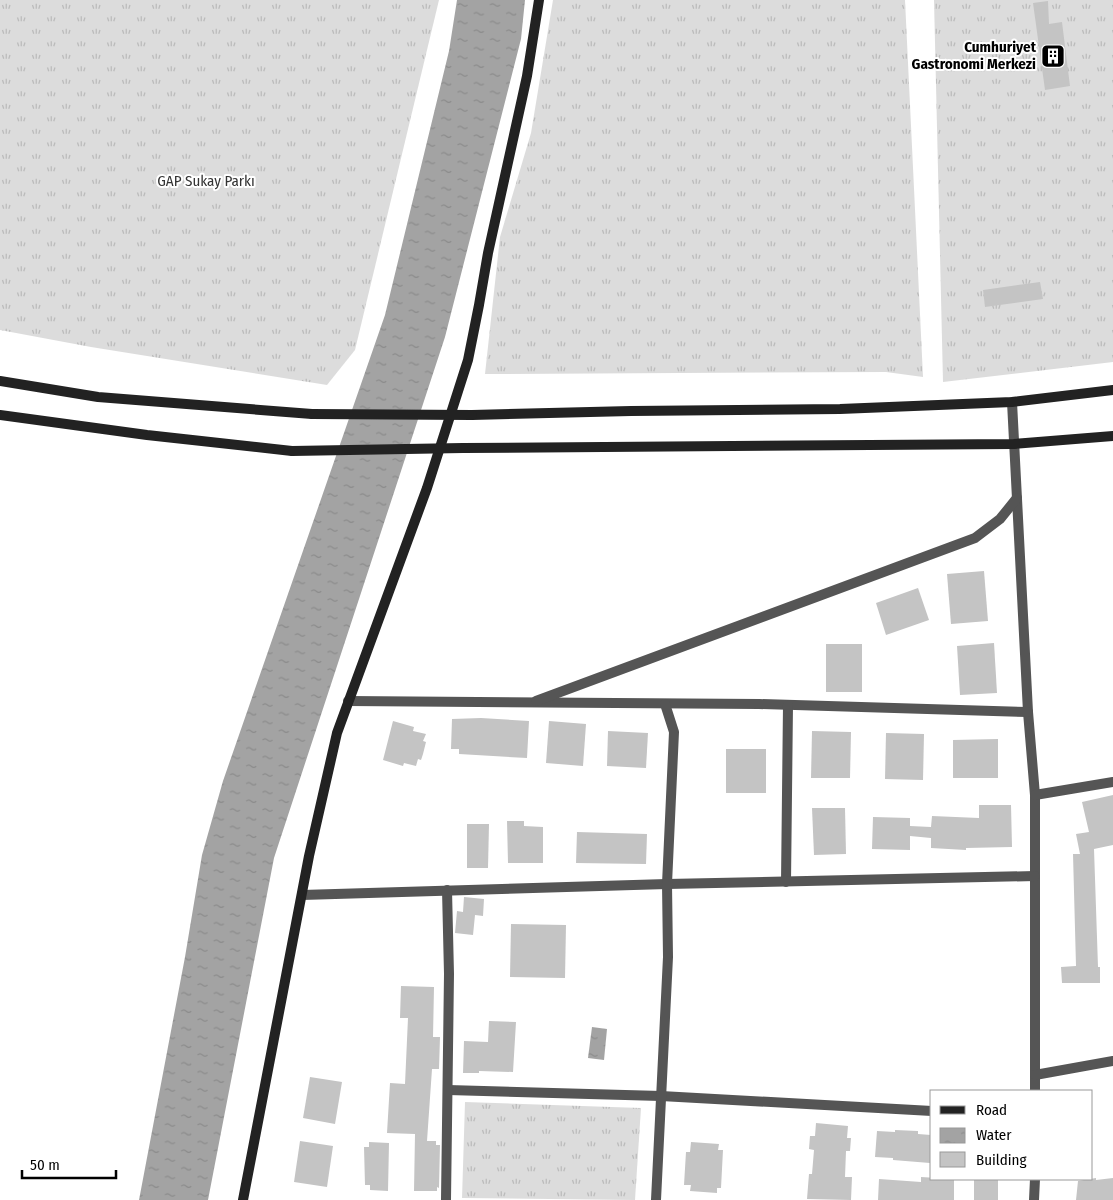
<svg xmlns="http://www.w3.org/2000/svg" width="1113" height="1200" font-family="'Fira Sans Condensed',sans-serif">
	<defs>
		<pattern id="grass-tufts" width="24" height="20" patternUnits="userSpaceOnUse" patternTransform="scale(1.25)"><rect width="24" height="20" fill="#dcdcdc"/><path d="M3 7l-1-3M5 7V3M7 7l1-3M15 17l-1-3M17 17v-4M19 17l1-3" fill="none" stroke="#bbb"/></pattern>
		<pattern id="water-ripples" width="26" height="14" patternUnits="userSpaceOnUse" patternTransform="scale(1.25)"><rect width="26" height="14" fill="#a3a3a3"/><path d="M2 4q2-2 4 0t4 0M15 11q2-2 4 0t4 0" fill="none" stroke="#8b8b8b"/></pattern>
	</defs>
	<rect width="100%" height="100%" fill="#fff"/>
	<!-- grass -->
	<g fill="url(#grass-tufts)">
		<polygon points="0,0 439,0 355,350 327,385 91,347 0,330"/>
		<polygon points="553,0 905,0 923,377 886,372 485,374 500,237 531,133"/>
		<polygon points="934,0 1113,0 1113,362 943,382"/>
		<polygon points="465,1102 641,1108 635,1200 462,1198"/>
	</g>
	<!-- water -->
	<g fill="url(#water-ripples)">
		<polygon points="457,0 525,0 521,39 445,337 274,858 208,1200 139,1200 185,957 202,855 223,781 385,315 449,51"/>
		<polygon points="592,1027 607,1029 604,1060 588,1058"/>
	</g>
	<!-- building -->
	<g fill="#c4c4c4">
		<polygon points="1048,1 1049,24 1062,22 1070,86 1045,90 1033,3"/>
		<polygon points="1040,282 1043,299 985,307 983,290"/>
		<polygon points="984,571 988,621 951,624 947,574"/>
		<polygon points="918,588 929,620 886,635 876,603"/>
		<polygon points="994,643 997,693 960,695 957,646"/>
		<rect x="826" y="644" width="36" height="48"/>
		<polygon points="481,718 529,721 527,758 459,754 459,749 451,749 452,719"/>
		<polygon points="393,721 414,727 413,731 426,734 423,741 426,742 423,754 421,760 418,759 416,766 404,763 403,766 383,760"/>
		<polygon points="549,721 586,724 583,766 546,763"/>
		<polygon points="608,731 648,733 646,768 607,766"/>
		<polygon points="812,731 851,732 850,778 811,778"/>
		<polygon points="886,733 924,734 923,780 885,779"/>
		<polygon points="998,739 998,778 953,778 953,740"/>
		<rect x="726" y="749" width="40" height="44"/>
		<polygon points="1113,795 1113,845 1094,849 1098,967 1100,967 1100,983 1062,983 1061,967 1076,966 1073,854 1080,854 1076,834 1089,832 1082,802"/>
		<polygon points="979,805 1011,805 1012,847 966,848 966,850 931,848 931,838 910,836 910,850 872,849 873,817 910,818 910,826 931,827 932,816 979,818"/>
		<polygon points="812,808 845,808 846,854 814,855"/>
		<polygon points="507,821 524,821 524,826 543,827 543,863 508,863"/>
		<polygon points="467,824 489,824 488,868 467,868"/>
		<polygon points="577,832 647,834 646,864 576,863"/>
		<polygon points="464,897 484,899 483,916 475,915 473,935 455,933 457,911 463,912"/>
		<polygon points="511,924 566,925 565,978 510,977"/>
		<polygon points="401,986 434,987 433,1037 440,1037 439,1069 432,1069 427,1141 436,1141 436,1145 440,1145 439,1188 437,1187 437,1191 414,1191 415,1134 387,1133 390,1083 405,1084 408,1018 400,1018"/>
		<polygon points="489,1021 516,1022 513,1072 479,1071 479,1073 463,1073 464,1041 488,1042"/>
		<polygon points="310,1077 342,1082 335,1124 303,1118"/>
		<polygon points="816,1123 848,1126 847,1138 851,1138 850,1151 846,1151 845,1177 852,1177 851,1200 807,1199 809,1174 812,1174 814,1150 809,1149 810,1136 815,1136"/>
		<polygon points="895,1130 918,1131 918,1134 931,1135 930,1163 893,1160 893,1158 875,1157 877,1131 895,1132"/>
		<polygon points="300,1141 333,1146 327,1187 294,1182"/>
		<polygon points="369,1142 389,1143 388,1191 370,1190 370,1185 365,1185 364,1147 369,1147"/>
		<polygon points="691,1142 719,1144 718,1150 723,1150 721,1188 717,1188 717,1193 690,1191 691,1185 684,1185 686,1152 690,1152"/>
		<polygon points="921,1177 954,1179 954,1200 878,1200 879,1179 921,1182"/>
		<polygon points="1096,1178 1096,1180 1113,1178 1113,1200 1076,1200 1078,1181"/>
		<rect x="974" y="1179" width="24" height="21"/>
	</g>
	<g fill="none" stroke-linecap="round" stroke-linejoin="round">
		<!-- street -->
		<g stroke="#555" stroke-width="10">
			<polyline points="1012,402 1028,712 1035,795 1035,1091"/>
			<polyline points="348,701 759,704 1028,712"/>
			<polyline points="536,701 975,538 1000,519 1017,498"/>
			<polyline points="1035,795 1113,782"/>
			<polyline points="786,882 788,705"/>
			<polyline points="302,895 667,884 1035,876"/>
			<polyline points="1035,1075 1113,1061"/>
			<polyline points="448,1090 661,1096 932,1111"/>
			<polyline points="446,1200 449,974 447,890"/>
			<polyline points="656,1200 668,957 667,884 674,732 665,704"/>
			<polyline points="1034,1200 1035,1179"/>
		</g>
		<!-- secondary -->
		<g stroke="#222" stroke-width="10">
			<polyline points="0,381 98,397 312,414"/>
			<polyline points="0,415 147,435 292,451"/>
			<polyline points="472,415 631,411 840,409 1012,402 1113,390"/>
			<polyline points="463,448 1014,444 1113,436"/>
			<polyline points="243,1200 309,856 337,733 427,488 468,360 479,305 488,253 527,76 539,0"/>
		</g>
		<!-- secondary-bridge -->
		<g stroke="#222" stroke-width="10">
			<polyline points="312,414 472,415"/>
			<polyline points="292,451 463,448"/>
		</g>
	</g>
	<!-- icons -->
	<defs>
		<g id="building-square" transform="scale(1.25)"><rect x="-9" y="-9" width="18" height="18" rx="4" fill="#000" stroke="#fff"/><path d="M-4-6H4V6H1V3H-1V6H-4ZM-2.5-4.3h1.7v1.8h-1.7ZM.8-4.3h1.7v1.8H.8ZM-2.5-1h1.7V.8h-1.7ZM.8-1h1.7V.8H.8Z" fill="#fff"/></g>
	</defs>
	<g fill-rule="evenodd">
		<use href="#building-square" x="1053" y="56"/>
	</g>
	<g text-anchor="middle" stroke-width="4" stroke-linejoin="round" paint-order="stroke">
		<!-- poi labels -->
		<g font-size="15" font-weight="bold" fill="#000" stroke="#fff" text-anchor="end">
			<text x="1036" y="52">Cumhuriyet<tspan x="1036" dy="17">Gastronomi Merkezi</tspan></text>
		</g>
		<!-- park labels -->
		<g font-size="15" fill="#333" stroke="#fff">
			<text x="206" y="186">GAP Sukay Parkı</text>
		</g>
	</g>
	<!-- legend -->
	<rect x="930" y="1090" width="162" height="90" fill="#ffffff" stroke="#999999"/>
	<rect x="940" y="1106" width="25" height="8" fill="#222222" stroke="#999999"/>
	<text x="976" y="1115" font-size="15" fill="#000000">Road</text>
	<rect x="940" y="1128" width="25" height="15" fill="url(#water-ripples)" stroke="#999999"/>
	<text x="976" y="1140" font-size="15" fill="#000000">Water</text>
	<rect x="940" y="1152" width="25" height="15" fill="#c4c4c4" stroke="#999999"/>
	<text x="976" y="1165" font-size="15" fill="#000000">Building</text>
	<!-- scale -->
	<path d="M22 1170v8h94v-8" fill="none" stroke="#000000" stroke-width="2.5"/>
	<text x="30" y="1170" font-size="15" fill="#000000" stroke="#ffffff" stroke-width="4" paint-order="stroke">50 m</text>
</svg>
